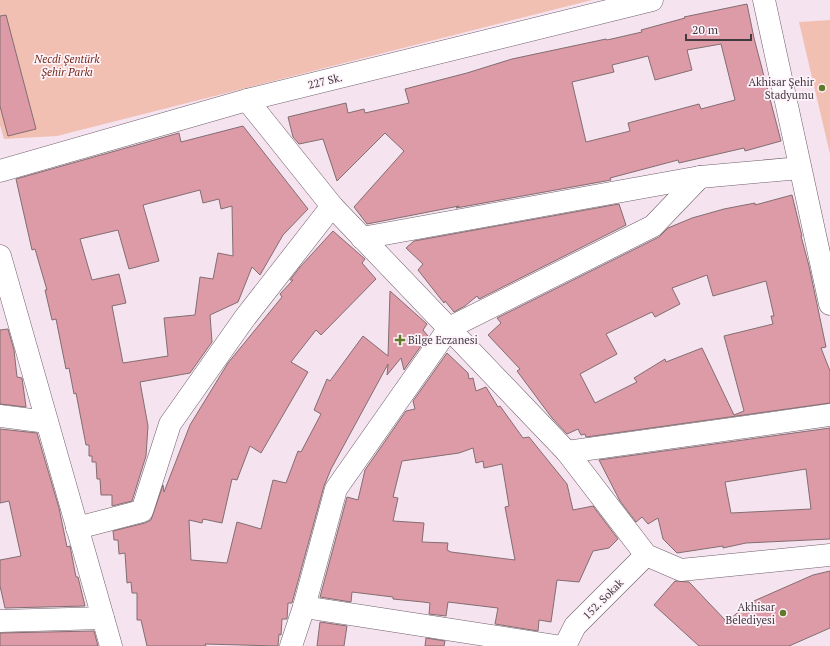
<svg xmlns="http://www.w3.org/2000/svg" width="830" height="646" font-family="'PT Serif',serif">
	<rect width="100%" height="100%" fill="#f5e3ef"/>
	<!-- green -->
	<g fill="#f1c0b3">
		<polygon points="0,0 592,0 57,136 4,139 0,125"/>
		<polygon points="830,20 830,154 799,22"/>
	</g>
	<!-- building -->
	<g fill="#dd9aa7" stroke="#826e71" fill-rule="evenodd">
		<path d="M747,4L754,38L781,141L745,151L744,148L679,163L678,160L610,178L611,180L456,208L459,206L367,224L354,207L404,151L385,133L337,181L323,139L299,144L293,137L288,117L346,103L348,113L364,109L365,113L409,103L405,89L467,73L512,59L606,39L607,40L642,32L641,30L685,18L684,17ZM721,44L735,100L701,109L699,104L628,123L630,131L586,142L572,82L614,72L612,65L648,56L655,80L692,70L687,50Z"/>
		<polygon points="6,15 36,129 8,136 0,106 0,16"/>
		<path d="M243,126L308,209L283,235L260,275L252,267L238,302L210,315L212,342L190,373L140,382L148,426L146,456L132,501L112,506V495H101L100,479H97L96,462H92V456H89V445H86L76,393L74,394L69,368L66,369L56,319L52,320L45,290H47L35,249L32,250L16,179L179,133L181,142ZM200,190L203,203L219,199L221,209L232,206L233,256L218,253L213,279L200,277L195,315L164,318L168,356L123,363L112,306L126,303L119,274L92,280L80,239L118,230L129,269L159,261L143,205Z"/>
		<path d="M792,195L802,236H801L809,266L826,347L821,348L830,371V403L586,437L585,434L581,435L578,429L567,434L552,418L517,371L520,369L488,335L501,323L497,318L659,237L668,228L692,218L724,209L755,203V205ZM707,275L713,296L766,281L774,316H771L773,324L724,336L744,411L734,415L702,348L666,362L665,359L634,378L637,382L595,403L580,374L617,354L606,334L652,312L655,317L680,304L672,288Z"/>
		<polygon points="619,204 626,225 479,299 477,296 465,306 454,312 445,301 444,303 418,270 423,264 406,248 414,241"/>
		<polygon points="333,231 365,259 362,263 376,279 321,335 316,330 291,362 308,372 261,453 250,446 237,480 232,479 222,523 203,519 202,523 189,520 191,560 227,563 237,522 261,529 273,480 286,483 298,451 301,452 321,414 314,410 327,379 330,381 363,336 388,356 390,291 427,324 423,330 428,336 404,370 401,358 387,375 388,364 331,469 324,486 292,603 288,603 287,619 282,619 281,635 279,634 278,646 205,644 206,646 147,646 141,620 137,620 137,593 132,593 131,582 127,583 125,553 119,554 118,540 114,540 113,531 145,523 151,520 163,485 164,492 190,425 228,363 282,297 280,294 293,280 290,280 300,267"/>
		<polygon points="8,329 14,350 17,377 22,378 26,407 0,404 0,330"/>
		<path d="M447,353L468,373L469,379L473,378L476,391L486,387L498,407L500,406L523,438L529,437L567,484L573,510L593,506L618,539L609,548L593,551L579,582L557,580L551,622L539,620L538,631L495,624L498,608L448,602L446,616L429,614L430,603L423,602L393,599V597L352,592L351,602L320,597L347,497L358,500L365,470L406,411L415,409L413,401ZM473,448L476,463L483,461L484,468L502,464L509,506L505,507L515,560L451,552L447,550L448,543L422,542L424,523L393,521L398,498L393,497L402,461L459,453Z"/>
		<path d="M830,428V539L746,543L723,548V546L677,553L663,539L658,518L648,524L642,517L636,522L620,501L599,460ZM806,469L811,509L731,513L725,482Z"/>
		<polygon points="0,429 37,433 59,508 67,547 70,546 76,577 78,577 85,606 5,608 0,586 0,560 21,556 9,501 0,503"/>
		<polygon points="830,571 830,628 789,646 699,646 654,605 675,581 689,582 727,622 747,604 813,575"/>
		<polygon points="320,622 347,626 344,646 317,646"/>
		<polygon points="94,631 98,646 0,646 0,633"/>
		<polygon points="426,638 445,641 444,646 425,646"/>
	</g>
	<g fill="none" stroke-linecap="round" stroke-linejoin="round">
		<!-- minor casing -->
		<g stroke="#70606b" stroke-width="23">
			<g id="minor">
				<polyline points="764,0 830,304"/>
				<polyline points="247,100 332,206 567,452 646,555 681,570 830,555"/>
				<polyline points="0,171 247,100 652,0"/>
				<polyline points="362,238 700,177 800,168"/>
				<polyline points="0,256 111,646"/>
				<polyline points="0,416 47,422"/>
				<polyline points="567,452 830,415"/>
				<polyline points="77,528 142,511 170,424 244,319 332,206"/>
				<polyline points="304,607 556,646"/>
				<polyline points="0,621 103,618"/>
				<polyline points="291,646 304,607 336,489 449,328 653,226 700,177"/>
				<polyline points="565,646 575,626 646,555"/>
			</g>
		</g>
		<!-- minor -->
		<use href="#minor" stroke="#fff" stroke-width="22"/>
	</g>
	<!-- markers -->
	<g fill="#637828" stroke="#fef3fa" stroke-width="1.5">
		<circle cx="822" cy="88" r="4"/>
		<path d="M398 334h4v4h4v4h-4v4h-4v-4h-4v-4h4z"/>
		<circle cx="783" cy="613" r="4"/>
	</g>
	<g text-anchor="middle" stroke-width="3.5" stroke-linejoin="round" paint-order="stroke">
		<!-- park labels -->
		<g font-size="11" font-style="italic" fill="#762a17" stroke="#fef3fa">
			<text x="67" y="63">Necdi Şentürk<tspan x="67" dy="13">Şehir Parkı</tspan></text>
		</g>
		<!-- street labels -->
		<g font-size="11" fill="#413a3f" stroke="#fef3fa">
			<text transform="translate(325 81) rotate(-14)" y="4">227 Sk.</text>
			<text transform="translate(603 599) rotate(-45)" y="4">152. Sokak</text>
		</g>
		<!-- poi labels -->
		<g font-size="11" fill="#413a3f" stroke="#fef3fa" text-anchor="end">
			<text x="814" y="86">Akhisar Şehir<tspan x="814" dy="13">Stadyumu</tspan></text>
			<text x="408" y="344" text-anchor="start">Bilge Eczanesi</text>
			<text x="775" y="611">Akhisar<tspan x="775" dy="13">Belediyesi</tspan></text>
		</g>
	</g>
	<!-- scale -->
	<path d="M686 34v6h65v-6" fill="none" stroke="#413a3f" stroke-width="2"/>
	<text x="692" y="34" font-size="12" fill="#413a3f" stroke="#fef3fa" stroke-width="3" paint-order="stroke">20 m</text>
</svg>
